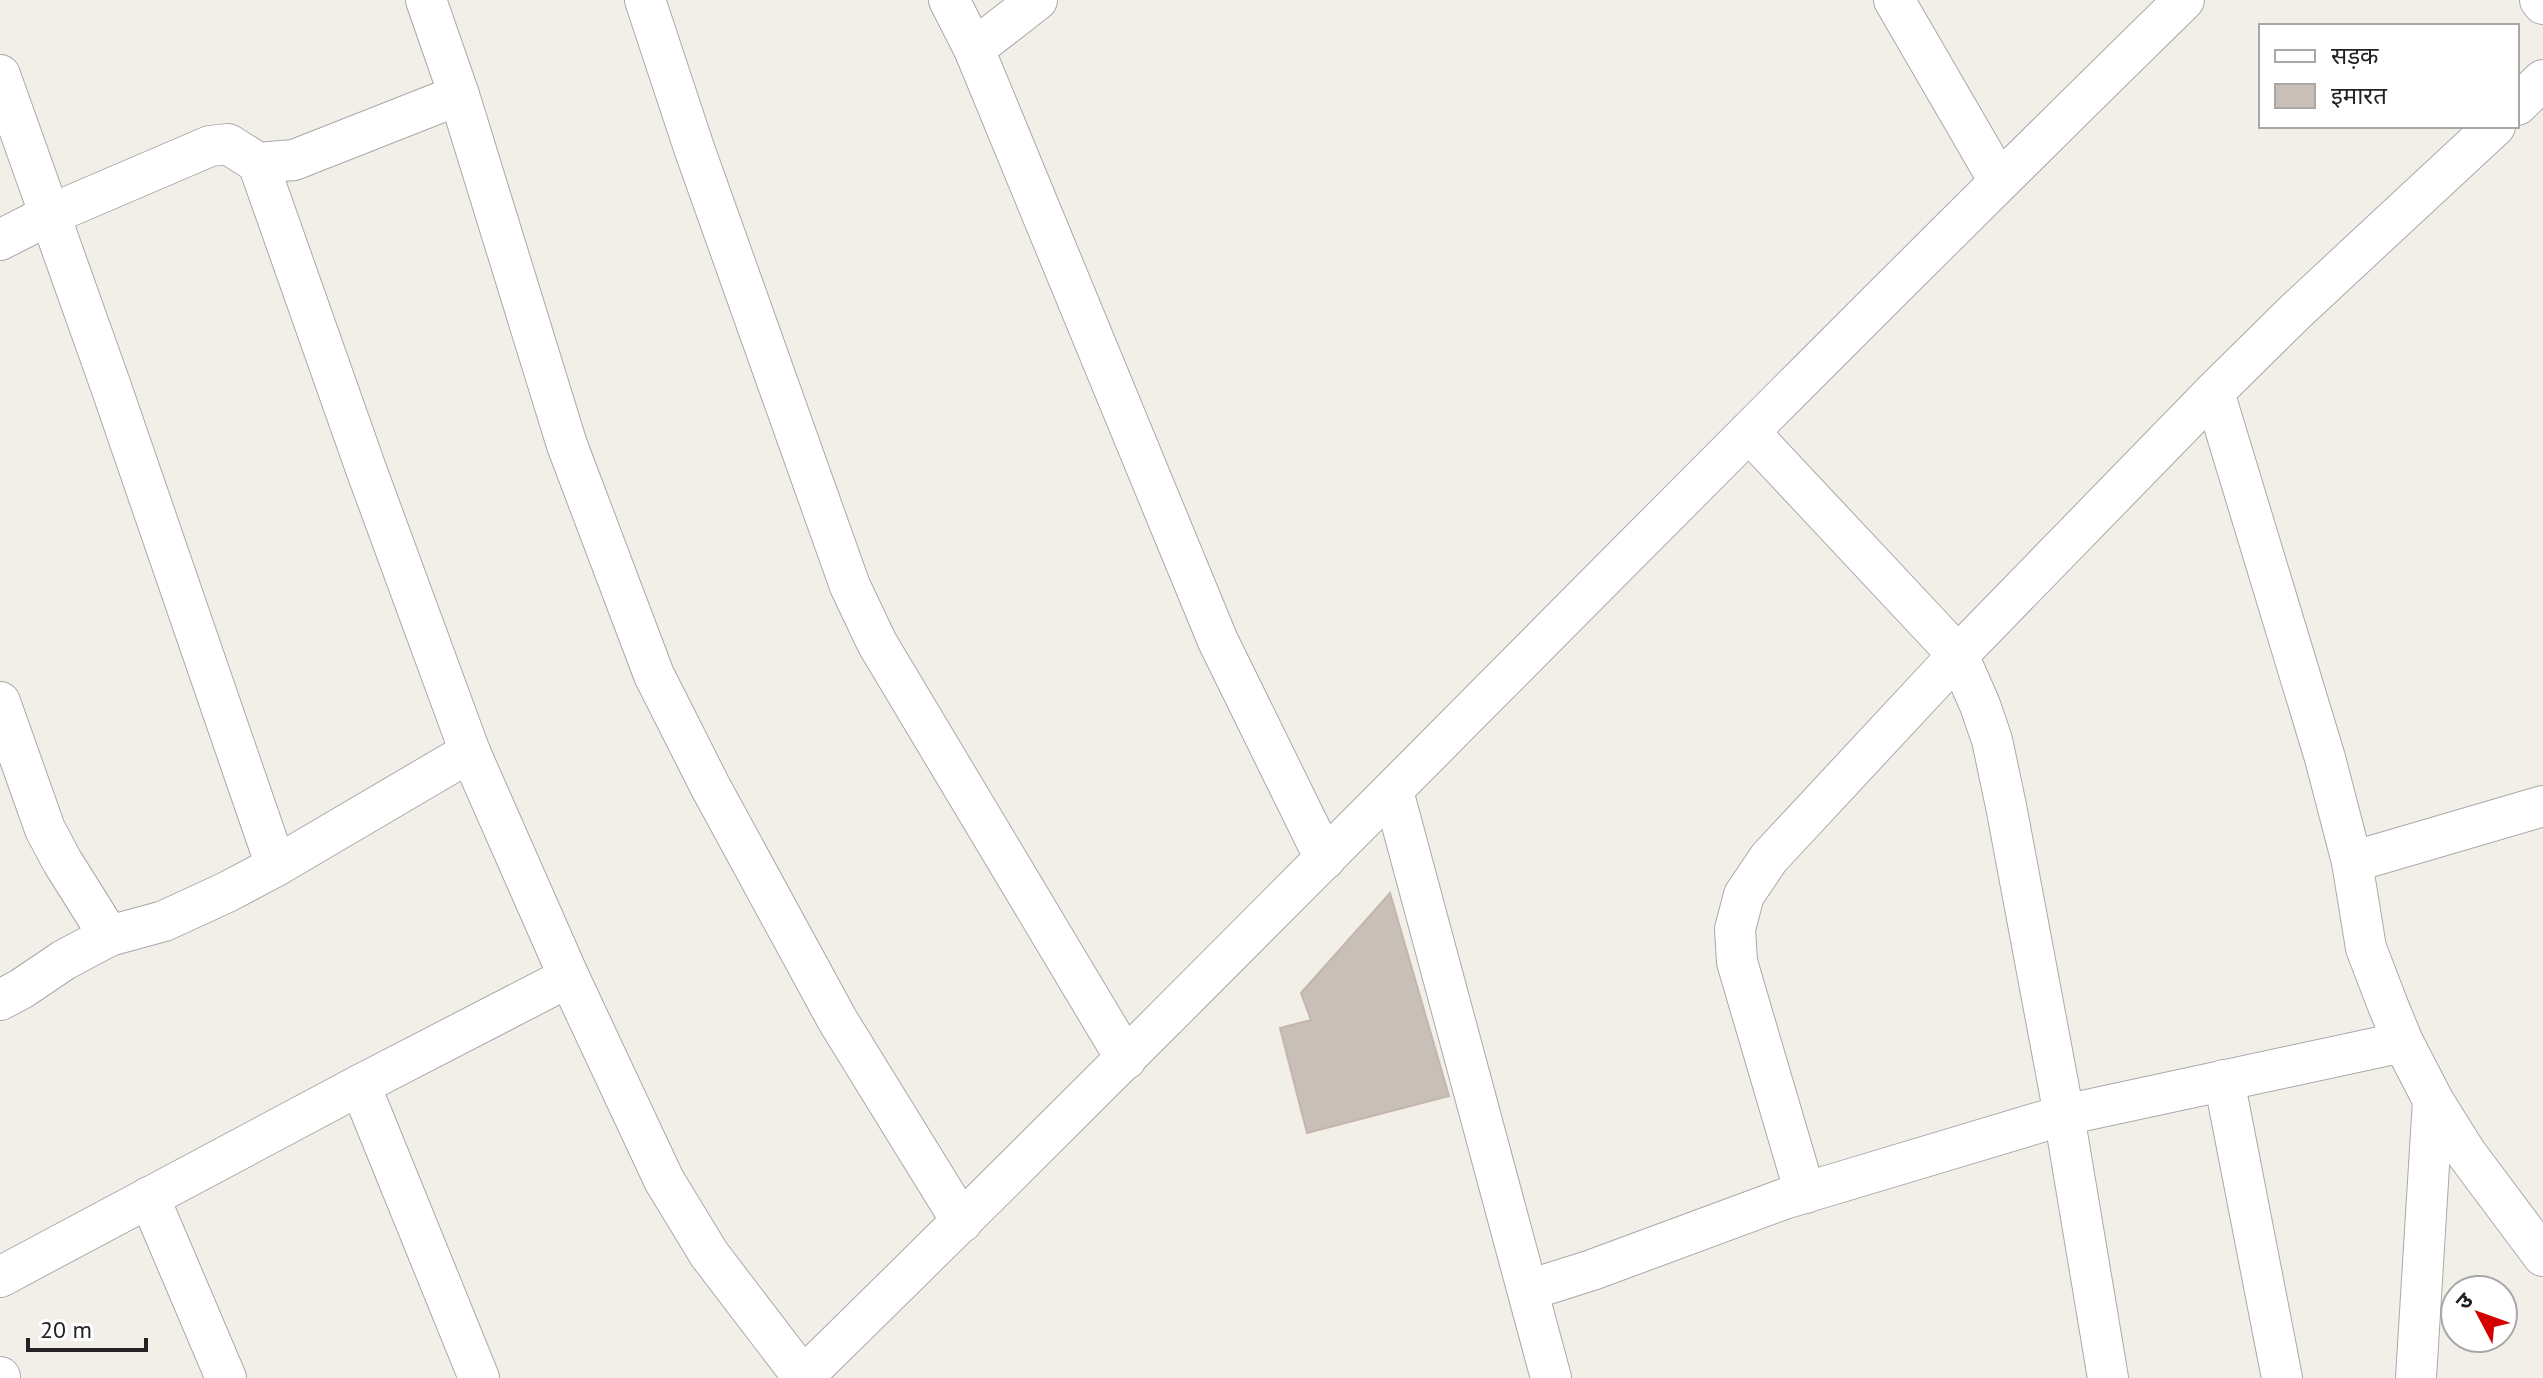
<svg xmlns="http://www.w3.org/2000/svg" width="2543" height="1378" font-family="'PT Sans','Noto Sans Devanagari',sans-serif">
	<rect width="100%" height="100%" fill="#f2efe9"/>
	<!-- building -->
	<polygon fill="#c7bfb8" stroke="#c4b6ab" stroke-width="2" points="1390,893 1449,1096 1307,1133 1280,1028 1311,1020 1301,993"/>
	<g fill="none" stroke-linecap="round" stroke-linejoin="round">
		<!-- minor casing -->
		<g stroke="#a9a9a9" stroke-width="42">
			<g id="minor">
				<polyline points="426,0 459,95 567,445 654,675 710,786 838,1021 962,1222"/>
				<polyline points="645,0 694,148 850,586 877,643 1126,1059"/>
				<polyline points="949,0 974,49 1218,641 1325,859"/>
				<polyline points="1894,0 1999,181"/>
				<polyline points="2540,0 2543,4"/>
				<polyline points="974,49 1037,0"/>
				<polyline points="0,75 110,384 276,866"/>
				<polyline points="2517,105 2543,80"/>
				<polyline points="258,163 366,469 470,752 569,977 664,1180 709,1254 803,1377"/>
				<polyline points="0,240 49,215 210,146 228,144 258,163 294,160 459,95"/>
				<polyline points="2214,392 2325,758 2352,862 2366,948 2387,1003 2403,1042 2433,1100 2466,1153 2543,1256"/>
				<polyline points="1749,432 1958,655 1980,705 1992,740 2006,806 2064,1115 2108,1378"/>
				<polyline points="0,702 45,829 62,861 109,936"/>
				<polyline points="1393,791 1551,1378"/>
				<polyline points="2352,862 2543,806"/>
				<polyline points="0,1000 21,989 64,960 109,936 164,921 227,892 276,866 470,752"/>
				<polyline points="2224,1080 2282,1378"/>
				<polyline points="360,1085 479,1378"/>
				<polyline points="1805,1193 1737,962 1735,929 1744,895 1769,858 1958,655 2214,392 2295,312 2495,126"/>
				<polyline points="149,1197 226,1378"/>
				<polyline points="0,1277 360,1085 569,977"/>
				<polyline points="1529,1290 1592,1270 1784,1199 2064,1115 2403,1042"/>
				<polyline points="0,1377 0,1378"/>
				<path d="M802,1378C1267,923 1719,455 2184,0"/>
				<polyline points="2416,1378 2433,1100"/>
			</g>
		</g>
		<!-- minor -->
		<use href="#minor" stroke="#fff" stroke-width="40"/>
	</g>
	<!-- legend -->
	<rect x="2259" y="24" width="260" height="104" fill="#ffffff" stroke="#a7a7a7" stroke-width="2"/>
	<rect x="2275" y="50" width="40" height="12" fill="#ffffff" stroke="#a7a7a7" stroke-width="2"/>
	<text x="2331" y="64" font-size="24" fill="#222222">सड़क</text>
	<rect x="2275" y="84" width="40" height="24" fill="#c7bfb8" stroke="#a7a7a7" stroke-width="2"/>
	<text x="2331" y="104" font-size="24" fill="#222222">इमारत</text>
	<!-- north arrow -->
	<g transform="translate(2479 1314) rotate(311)"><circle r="38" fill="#ffffff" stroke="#a7a7a7" stroke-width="2"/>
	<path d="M0-6L14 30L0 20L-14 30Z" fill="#d40000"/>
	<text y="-12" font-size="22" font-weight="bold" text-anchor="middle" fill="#222222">उ</text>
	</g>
	<!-- scale -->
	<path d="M28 1338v12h118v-12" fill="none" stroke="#222222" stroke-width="4"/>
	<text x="40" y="1338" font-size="24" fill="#222222" stroke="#ffffff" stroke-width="6" paint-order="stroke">20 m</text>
</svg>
